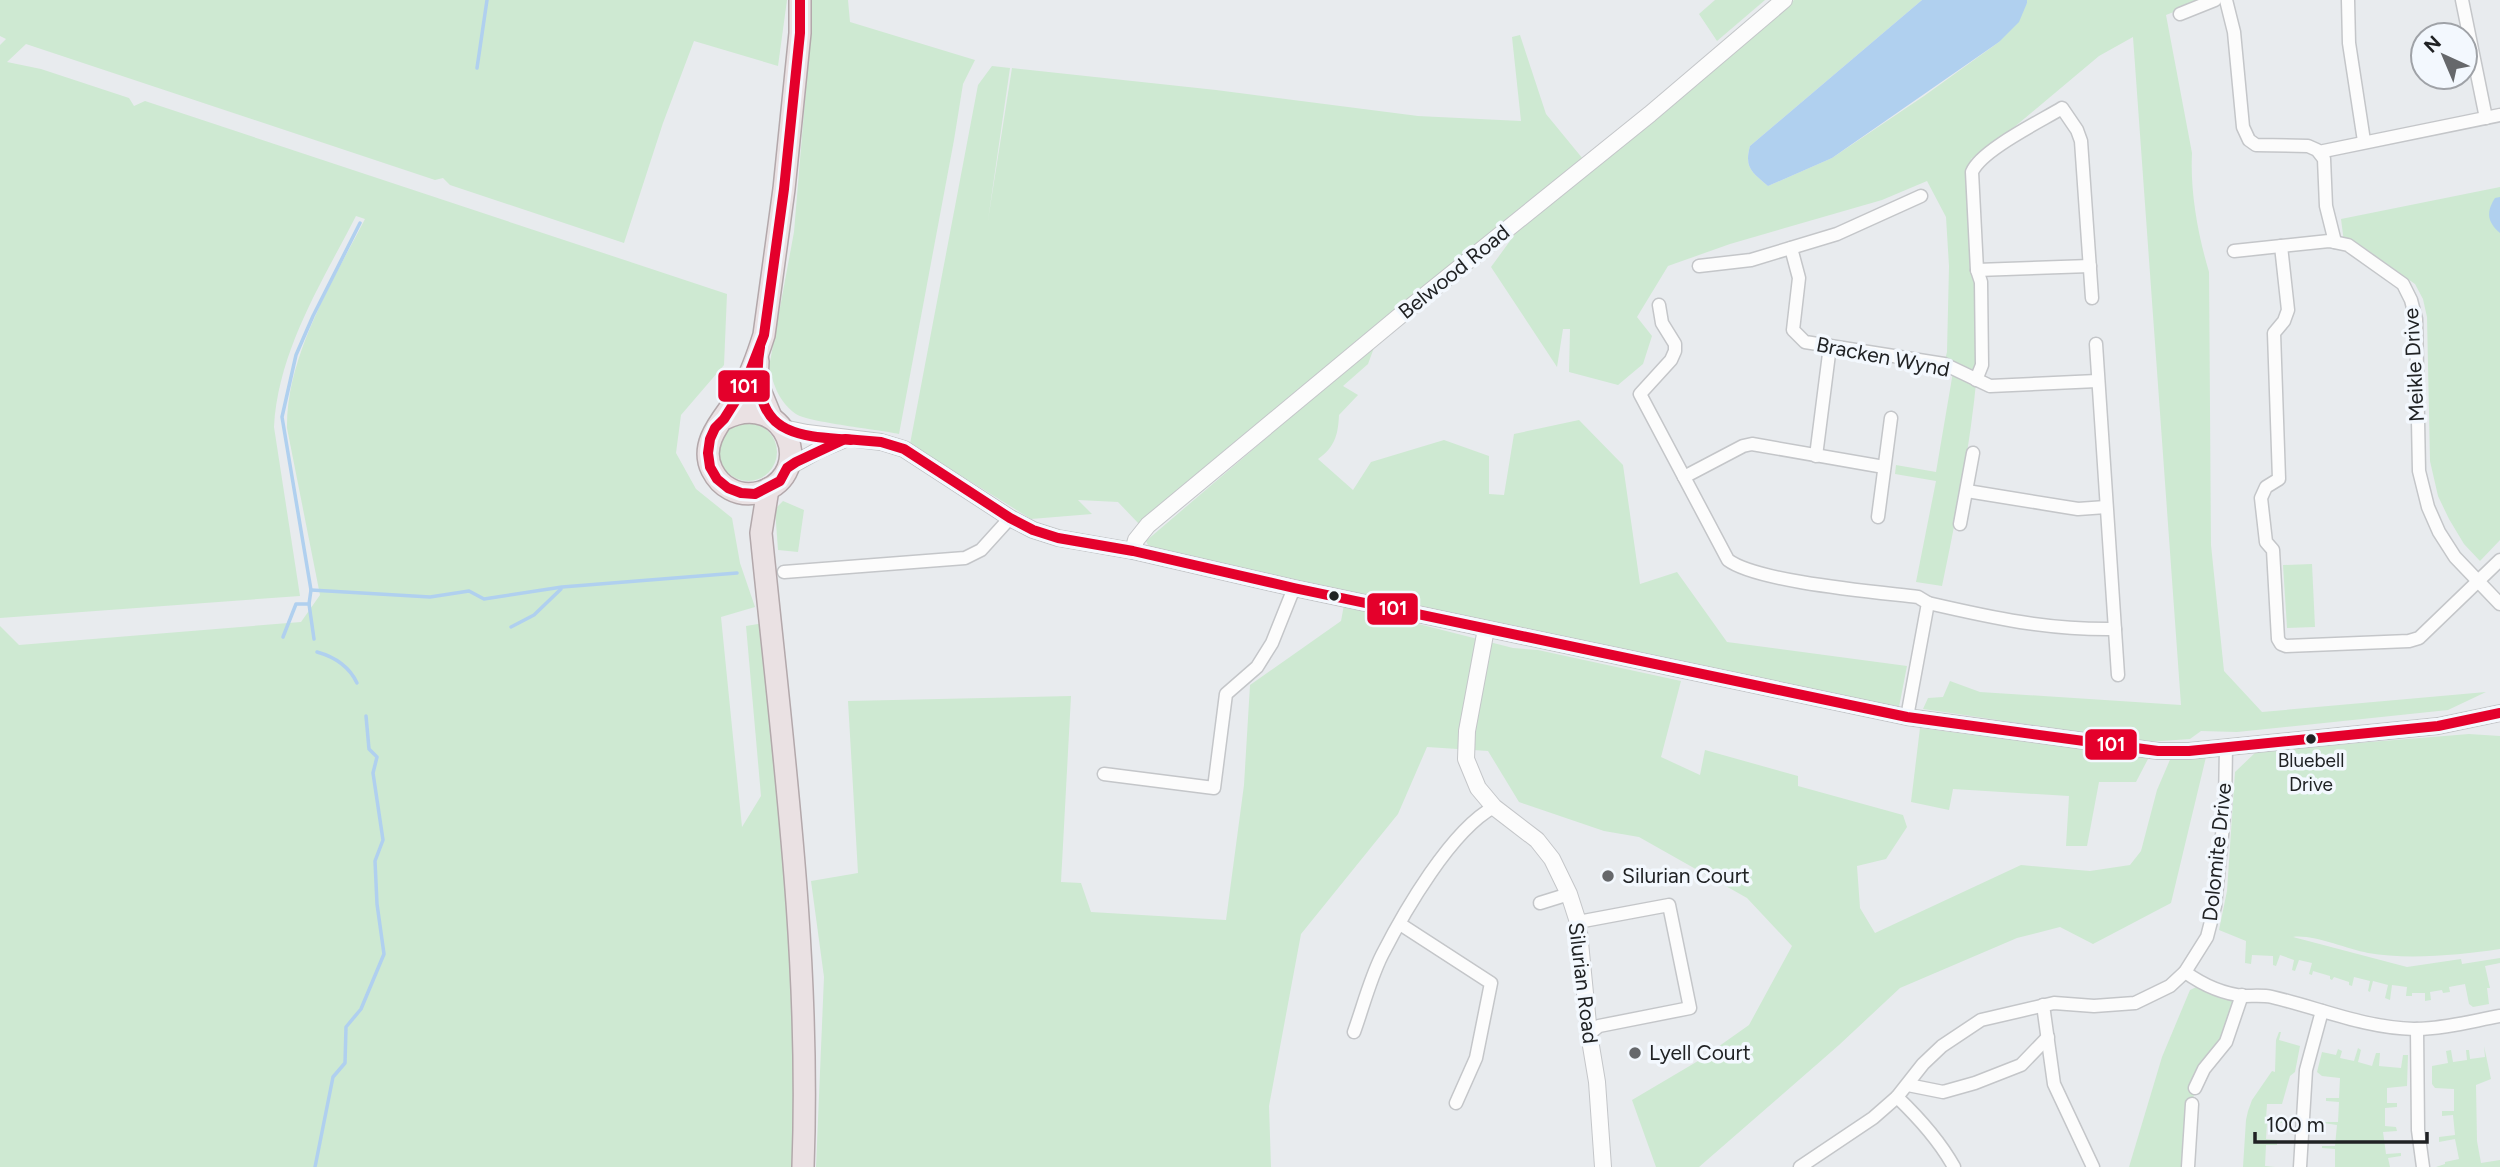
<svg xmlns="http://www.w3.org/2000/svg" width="2500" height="1167" font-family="Figtree,sans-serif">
	<rect width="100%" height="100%" fill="#e8ebee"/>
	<!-- green -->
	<g fill="#cee9d2">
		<path d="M0,0H787L778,66L694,41L663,123L624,243L450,185L443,178L435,180L26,44L7,62L41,69L129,98L134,106L145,101L727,294L724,365L681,415L676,453L696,489L732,518L740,563L755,607L721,617L742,827L761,796L746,626L764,623L798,972L793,1167H0V626L19,645L301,622L320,595L287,428C286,356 333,281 365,219L356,216C322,282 278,351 274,427L300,596L0,618V45L6,39L0,36Z"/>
		<path d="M810,0H848L850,22L975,60L963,84L954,140L899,434C881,430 807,422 796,414C779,402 774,386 769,367L794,232L810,40Z"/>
		<polygon points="1715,0 1765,0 1717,41 1699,14"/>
		<path d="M1794,0H1922L1750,146C1744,168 1752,172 1768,186L1832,158L1924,96L1999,42L2027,3V0H2204L2166,15L2192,153C2190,192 2198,235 2209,272L2211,545L2224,671L2262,712L2486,692L2448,710L2237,732L2201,731L2190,739L2148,742L1923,709L1928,698L1943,697L1950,681L1980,692L2181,705L2133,37L2099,56L2006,134L1971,159L1975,164C1977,203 1981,242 1981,281C1982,384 1963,486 1942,586L1916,582L1936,481L1895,474L1896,465L1936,472L1953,372L1944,364L1947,352L1949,266L1946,217L1927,181L1882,200L1730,244L1668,266L1637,317L1652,336L1643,364L1618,385L1569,372L1570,329H1563L1557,367L1491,267L1518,230Z"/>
		<polygon points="1520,35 1546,114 1583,159 1139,524 1118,502 1078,500 1092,514 1031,519 910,444 978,85 992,66 1010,68 988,220 1012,68 1216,90 1418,116 1521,121 1512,37"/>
		<polygon points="2500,187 2500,540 2480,561 2464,544 2449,519 2438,496 2430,461 2427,317 2423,299 2415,284 2362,246 2344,242 2341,219"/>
		<path d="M1375,345L1368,364L1343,386L1358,395L1339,415C1338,435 1335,447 1318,459L1353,490L1371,462L1444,440L1489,456V494L1504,495L1514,434L1579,420L1623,465L1640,584L1677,572L1727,642L1907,666L1899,707L1674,663L1149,547L1146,541Z"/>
		<circle cx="748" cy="452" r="29"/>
		<polygon points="783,501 804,510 798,552 778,550 775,509"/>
		<polygon points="2312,564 2315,627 2287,628 2283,565"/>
		<polygon points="1344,605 1513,648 1538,650 1681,681 1661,757 1700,775 1705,750 1798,776 1798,786 1903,815 1907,827 1886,859 1857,866 1860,908 1875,933 2021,865 2090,871 2130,865 2141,851 2157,790 2172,755 2206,757 2171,903 2093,944 2060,927 2017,938 1900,988 1839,1045 1699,1167 1656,1167 1632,1100 1698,1061 1749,1025 1792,946 1747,898 1639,837 1604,831 1519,802 1488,751 1427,747 1398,814 1301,934 1269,1106 1271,1167 816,1167 824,977 811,881 858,873 848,701 1071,696 1061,882 1081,883 1091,912 1226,920 1244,785 1250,685 1341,621"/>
		<polygon points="1920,728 2149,757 2136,782 2099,782 2087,846 2066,846 2069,796 1953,789 1949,810 1911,802"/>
		<path d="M2469,734L2500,736V949C2461,955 2407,960 2368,953C2346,949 2313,934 2293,937L2407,967L2461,959L2462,964L2500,958V963L2485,966L2490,988H2487L2489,1004L2473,1007L2469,1004L2465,984L2449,987L2450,992L2443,993L2442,990L2430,992L2431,1000L2425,1001V993H2412V996H2406L2407,987L2392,985L2390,1000L2385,998L2388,985L2373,981L2370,992L2368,991L2370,981L2354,977L2352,986L2349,985V982L2334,977L2332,980L2330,979V976L2313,971L2312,975L2309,974L2312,963L2299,960L2295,971L2292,970L2294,960L2280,955L2276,966L2273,965V956L2252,955L2251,964L2245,963L2246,941L2219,930L2227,891L2235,772L2257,751Z"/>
		<path d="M2203,984L2242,995C2232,1031 2207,1053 2197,1084C2188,1110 2190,1140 2188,1167H2129L2162,1057L2190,990Z"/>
		<polygon points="2279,1032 2281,1032 2279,1040 2300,1046 2295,1072 2290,1076 2282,1104 2267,1104 2266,1119 2282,1121 2282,1123 2267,1123 2266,1139 2277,1140 2277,1145 2266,1145 2265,1166 2275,1167 2243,1167 2246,1120 2248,1111 2252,1100 2272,1071 2275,1072 2276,1040"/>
		<polygon points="2484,1046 2491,1079 2476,1085 2477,1141 2481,1163 2500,1160 2500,1167 2436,1167 2445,1164 2445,1162 2459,1159 2455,1139 2439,1142 2439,1137 2455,1135 2453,1115 2442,1116 2442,1111 2454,1111 2454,1089 2435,1088 2432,1084 2432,1066 2448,1063 2446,1051 2451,1050 2453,1062 2467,1060 2466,1050 2469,1050 2470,1059 2485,1057"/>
		<polygon points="2358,1048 2361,1050 2358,1062 2372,1066 2376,1053 2380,1053 2379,1066 2401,1068 2403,1055 2408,1055 2407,1086 2387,1088 2387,1103 2397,1103 2397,1107 2385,1108 2385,1126 2396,1127 2397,1131 2383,1132 2386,1154 2401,1153 2401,1156 2388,1158 2390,1167 2335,1167 2335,1149 2322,1148 2322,1146 2335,1146 2337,1125 2323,1123 2323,1122 2338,1122 2339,1102 2326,1101 2326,1098 2339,1098 2340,1078 2322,1076 2317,1072 2322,1052 2336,1055 2338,1049 2342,1051 2340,1058 2354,1061"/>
	</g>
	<!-- water -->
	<g fill="#b0d0ef">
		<path d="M1922,0H2027V3L2019,22L1999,42L1832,158L1768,186C1752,172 1744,168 1750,146Z"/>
		<path d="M2500,197V233C2487,222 2486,212 2495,198Z"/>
	</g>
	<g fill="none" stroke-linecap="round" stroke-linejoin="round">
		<!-- stream -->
		<g stroke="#b0d0ef" stroke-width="3.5">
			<polyline points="477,68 487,0"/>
			<polyline points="311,590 430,597 469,591 484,599 562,587 737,573"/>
			<polyline points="511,627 534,615 561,589"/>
			<polyline points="283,637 296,604 309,604"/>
			<polyline points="314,639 309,604 311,590 282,417 296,355 313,316 360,223"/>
			<path d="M317,652C335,657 349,666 357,683"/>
			<polyline points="315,1167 333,1077 345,1063 346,1027 361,1009 384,954 377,904 375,861 383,840 373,773 377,757 369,749 366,716"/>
		</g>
		<!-- minor casing -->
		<g stroke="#c4c6c9" stroke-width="15">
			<g id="minor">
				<polyline points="2226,0 2234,32 2243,127 2249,140 2256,145 2308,146 2317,150 2324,159 2326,206 2335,242"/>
				<polyline points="2348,0 2349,43 2364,141"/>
				<polyline points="2462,0 2486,118"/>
				<polyline points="2180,14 2215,0"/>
				<polyline points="2319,152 2500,115"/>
				<polyline points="2281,246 2288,310 2284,321 2274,333 2279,479 2266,487 2261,498 2266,542 2273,550 2278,639 2281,644 2286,646 2409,641 2419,638 2500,560"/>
				<polyline points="1791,248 1799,278 1793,330 1805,342 1944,364 1990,386 2097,381"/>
				<polyline points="2234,251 2329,241 2348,245 2403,284 2411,300 2416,319 2419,471 2428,507 2439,532 2455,557 2500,604"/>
				<polyline points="1699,266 1751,260 1837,234 1921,196"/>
				<polyline points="1977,270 2090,266"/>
				<path d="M1659,305L1662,323L1675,344V351L1671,360L1640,394L1728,560C1757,582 1877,592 1918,597L1928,603L1907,717"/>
				<polyline points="2096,344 2118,675"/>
				<path d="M1976,380L1982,365L1981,282L1977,270L1972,172C1981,150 2041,121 2062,108L2077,130L2081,141L2092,298"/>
				<polyline points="1816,456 1830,346"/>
				<polyline points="1684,477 1743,446 1752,444 1884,467"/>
				<polyline points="1967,491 2078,509 2106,507"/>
				<polyline points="1878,517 1891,418"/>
				<polyline points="1960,524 1973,453"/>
				<polyline points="784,572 965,558 981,550 1010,518"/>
				<path d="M1928,603C1993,618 2047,630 2115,629"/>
				<polyline points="1104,774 1214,788 1226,694 1257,667 1272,643 1294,588"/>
				<polyline points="1540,903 1569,894"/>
				<polyline points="1578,922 1669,905 1690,1008 1599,1026 1589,1034"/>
				<polyline points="1400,924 1491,983 1476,1058 1456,1103"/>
				<path d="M2185,972C2203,985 2223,994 2245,996C2254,996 2263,995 2272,997C2319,1008 2365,1028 2414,1029C2443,1029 2472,1021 2500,1016"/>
				<polyline points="2043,1005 2054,1084 2093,1167"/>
				<polyline points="2417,1029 2418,1130 2423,1167"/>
				<path d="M1354,1032C1363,1007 1370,979 1382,955C1404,912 1451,830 1494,807"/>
				<polyline points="1908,1085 1943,1092 1975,1083 2021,1065 2048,1037"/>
				<polyline points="2195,1088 2204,1069 2226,1042 2242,995"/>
				<path d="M1897,1097C1919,1118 1939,1140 1954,1167"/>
				<polyline points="1800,1167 1873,1118 1897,1097 1923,1064 1942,1046 1981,1020 2054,1003 2094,1006 2135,1003 2170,986 2185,972 2207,937 2215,906 2225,805 2226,747"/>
				<polyline points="2188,1167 2192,1104"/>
				<polyline points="2300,1167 2306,1070 2322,1011"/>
			</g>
		</g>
		<!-- tertiary casing -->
		<g stroke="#c4c6c9" stroke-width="18">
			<g id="tertiary">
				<polyline points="783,428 807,433 881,442 904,449 1010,518 1033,530 1058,538 1133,551 1294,588 1907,717 2158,751 2189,751 2438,726 2500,713"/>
				<polyline points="787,468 819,450 843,440"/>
				<polyline points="1133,551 1136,540 1148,525 1402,314 1650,114 1784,0"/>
				<polyline points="1486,629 1467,731 1466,759 1478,788 1494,807 1537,840 1552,859 1569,894 1578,922 1589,1034 1597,1082 1603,1167"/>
			</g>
		</g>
		<!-- trunk casing -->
		<g stroke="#b3a8ab" stroke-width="24">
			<g id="trunk">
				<polyline points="758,361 757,383 771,417"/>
				<path d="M724,419C785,388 818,473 761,492C750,495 739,494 730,489C722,485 716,478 712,470C697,440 729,414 742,390C752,372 758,354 764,335L784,189L800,33V0"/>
				<path d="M768,489L761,533C782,744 811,954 803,1167"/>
			</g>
		</g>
		<!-- minor -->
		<use href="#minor" stroke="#fcfcfc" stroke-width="12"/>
		<!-- tertiary -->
		<use href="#tertiary" stroke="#fcfcfc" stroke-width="16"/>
		<!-- trunk -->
		<use href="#trunk" stroke="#eae1e3" stroke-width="21"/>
		<!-- bus-1 casing -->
		<g stroke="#f3f8fe" stroke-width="16">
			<g id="bus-1">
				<polyline points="800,0 800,33 784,189 764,335 743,389 724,419 715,428 710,439 708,453 710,467 717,479 728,488 741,493 755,494 780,481 787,468 796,462 845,439 881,442 904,449 1010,518 1033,530 1058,538 1133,551 1294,588 1907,717 2158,751 2189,751 2438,726 2500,713"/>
				<path d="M760,347C755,374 757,416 787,429C806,438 830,438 851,440"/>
			</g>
		</g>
		<!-- bus-1 -->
		<use href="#bus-1" stroke="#e4002b" stroke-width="10"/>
	</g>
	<!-- markers -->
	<g fill="#202224" stroke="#f3f8fe" stroke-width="2.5">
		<circle cx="1334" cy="596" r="6"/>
		<circle cx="2311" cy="739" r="6"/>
	</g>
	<g fill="#66686b" stroke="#f3f8fe" stroke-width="2.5">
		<circle cx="1608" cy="876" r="7"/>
		<circle cx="1635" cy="1053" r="7"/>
	</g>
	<g text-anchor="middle" stroke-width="7" stroke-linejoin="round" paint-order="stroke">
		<!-- bus labels -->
		<g font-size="19" fill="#202224" stroke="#f3f8fe">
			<text x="2311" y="767">Bluebell<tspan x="2311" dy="24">Drive</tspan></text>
		</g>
		<!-- street labels -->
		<g font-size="21" fill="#202224" stroke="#f3f8fe">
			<text transform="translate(1454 272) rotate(-39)" y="7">Belwood Road</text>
			<text transform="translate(1883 357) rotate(11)" y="7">Bracken Wynd</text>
			<text transform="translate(2414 365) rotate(-93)" y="7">Meikle Drive</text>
			<text transform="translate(2217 852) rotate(-84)" y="7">Dolomite Drive</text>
			<text transform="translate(1583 983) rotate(83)" y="7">Silurian Road</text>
		</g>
		<!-- poi labels -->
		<g font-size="21" fill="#202224" stroke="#f3f8fe" text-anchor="start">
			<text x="1622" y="883">Silurian Court</text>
			<text x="1649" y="1060">Lyell Court</text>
		</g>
	</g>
	<g stroke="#f3f8fe" stroke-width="2.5">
		<rect x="717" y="369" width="54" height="34" rx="7" fill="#e4002b"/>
		<rect x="1366" y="592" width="53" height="34" rx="7" fill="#e4002b"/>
		<rect x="2084" y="728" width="54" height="33" rx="7" fill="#e4002b"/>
	</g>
	<g font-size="19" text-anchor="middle" font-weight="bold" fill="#fff">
		<text x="744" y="393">101</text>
		<text x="1393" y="615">101</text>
		<text x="2111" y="751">101</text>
	</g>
	<!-- north arrow -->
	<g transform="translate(2444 56) rotate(316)"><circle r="33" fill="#f3f8fe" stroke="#9fa2a7" stroke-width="2"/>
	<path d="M0-5L12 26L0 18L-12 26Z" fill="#66686b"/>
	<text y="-10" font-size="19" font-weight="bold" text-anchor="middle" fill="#202224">N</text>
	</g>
	<!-- scale -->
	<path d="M2255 1132v10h172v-10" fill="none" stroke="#202224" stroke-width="3.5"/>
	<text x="2266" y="1132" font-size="21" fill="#202224" stroke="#f3f8fe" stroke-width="5" paint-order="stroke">100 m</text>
</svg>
